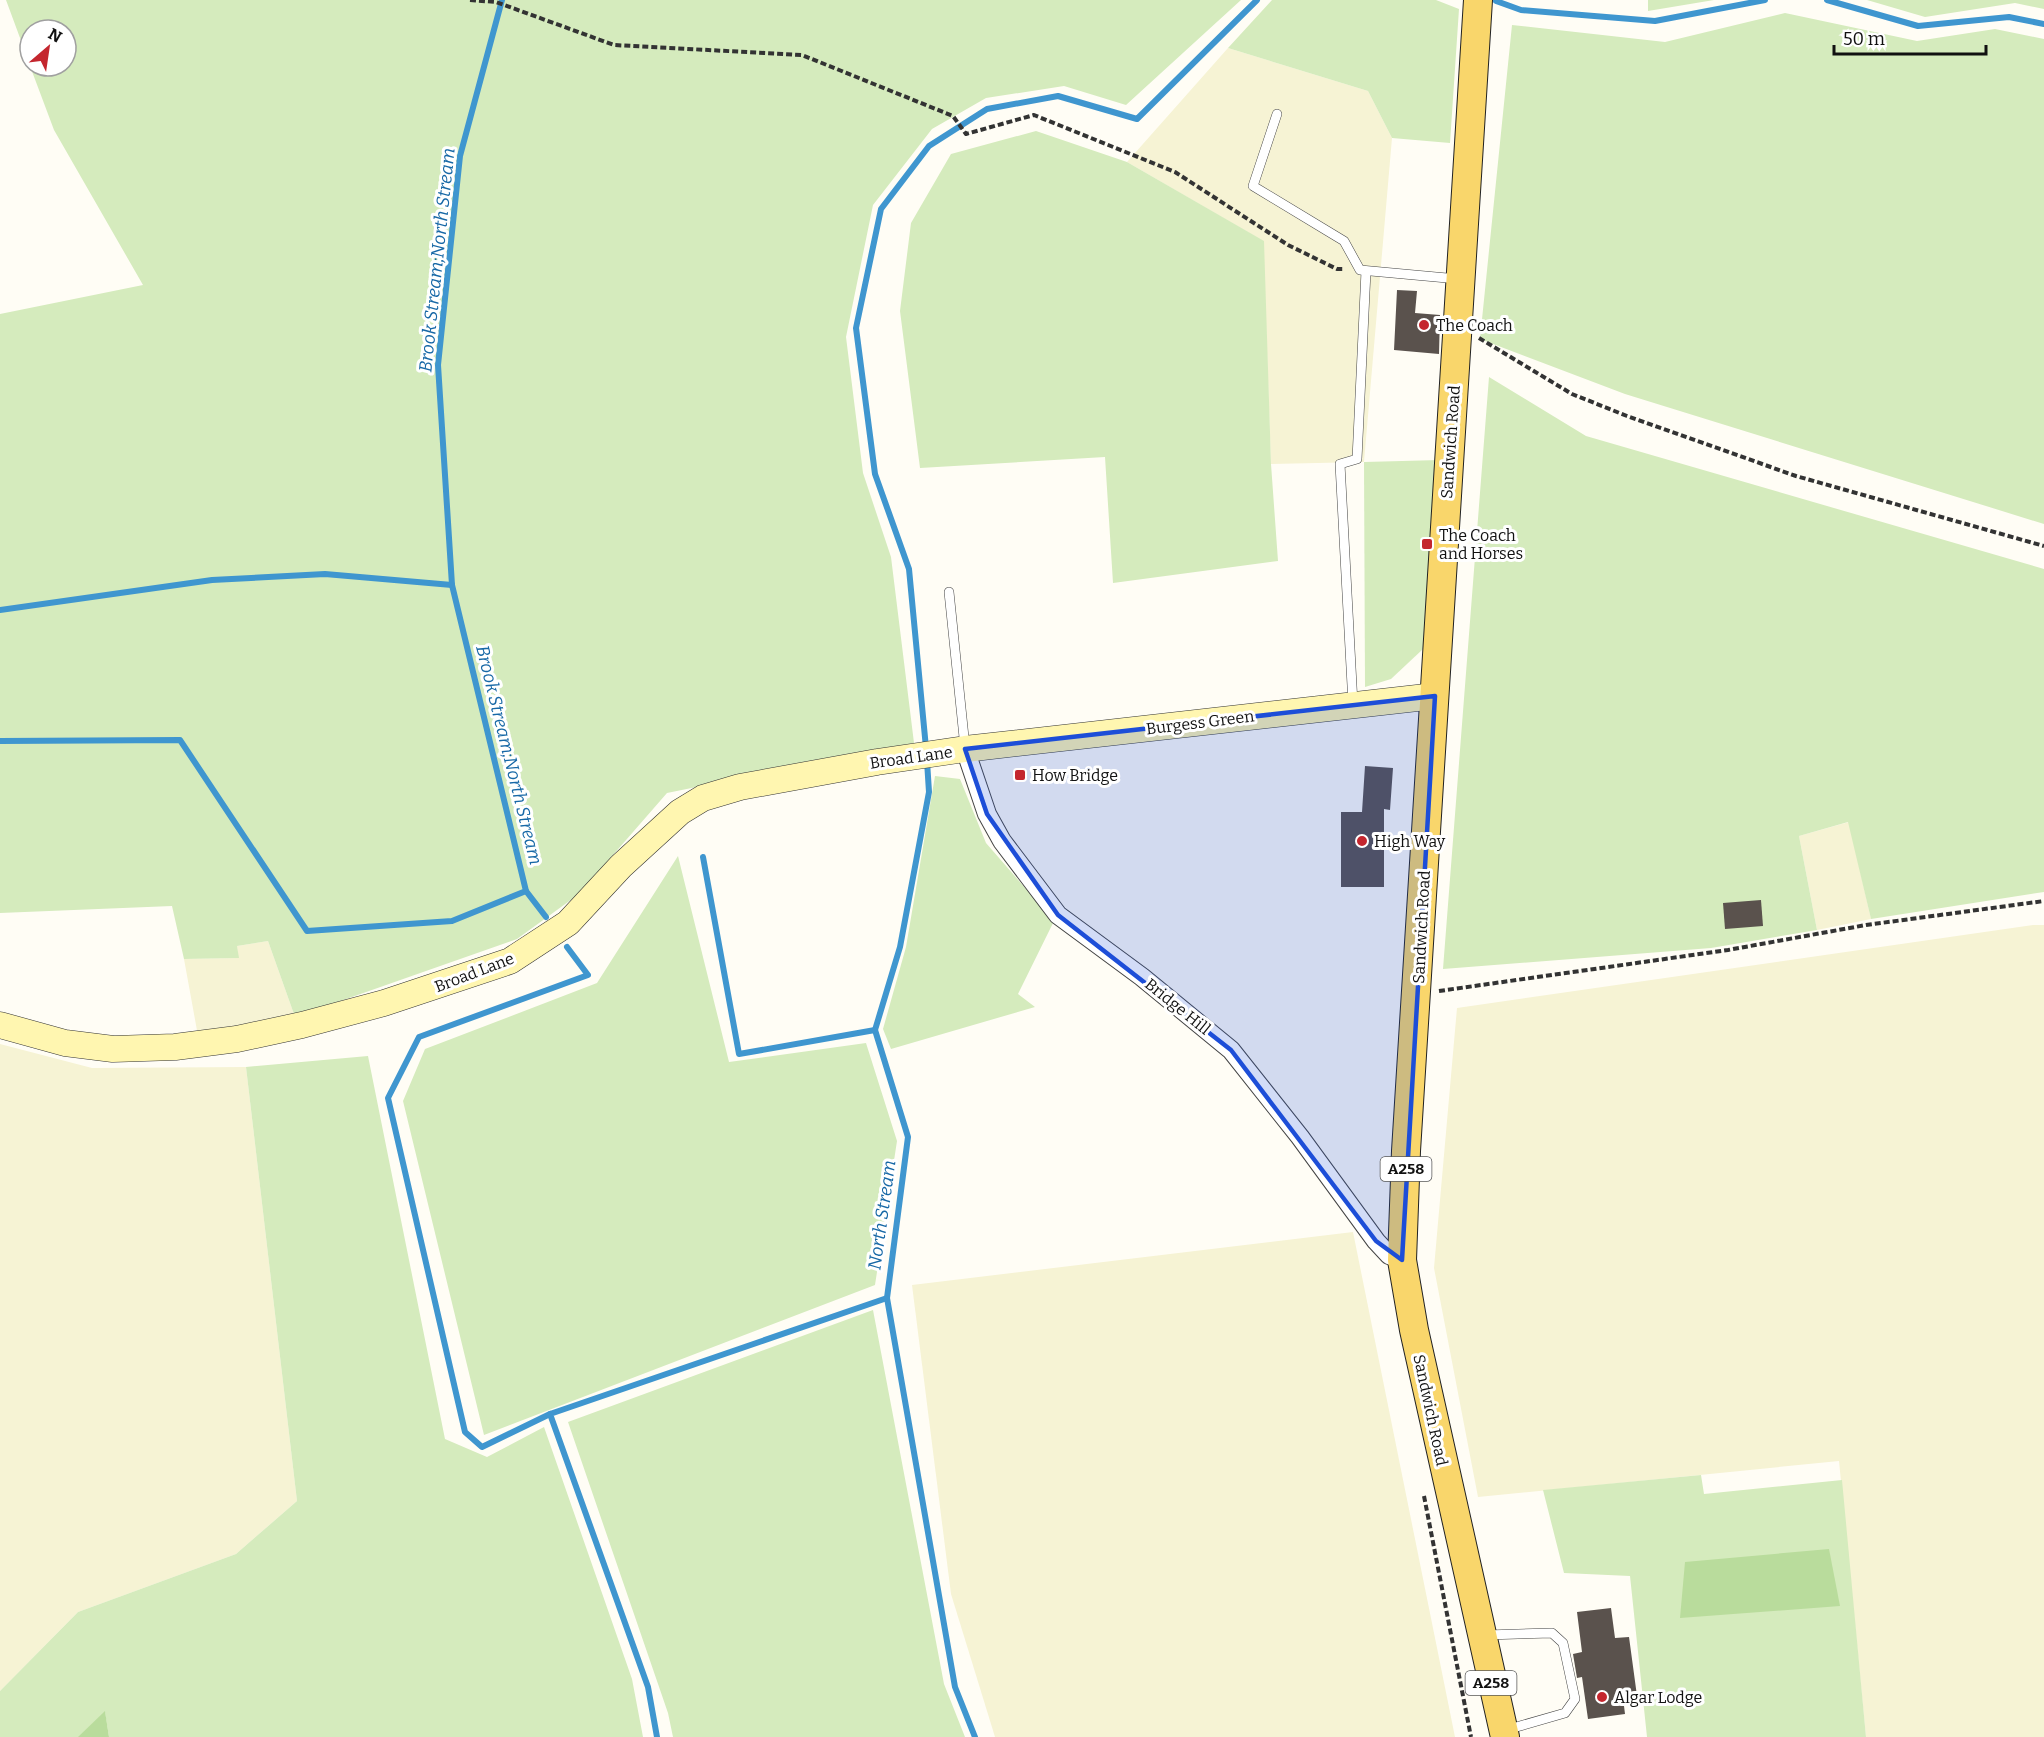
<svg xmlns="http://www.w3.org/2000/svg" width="2044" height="1737" font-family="Bitter,serif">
	<rect width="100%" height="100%" fill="#fffdf5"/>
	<!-- farmland -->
	<g fill="#f6f3d4">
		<polygon points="1228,48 1368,91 1392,138 1364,462 1271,464 1263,241 1127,162"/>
		<polygon points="1849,822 1871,919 1817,930 1799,836"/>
		<polygon points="2033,925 2044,925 2044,1737 1866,1737 1839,1461 1478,1497 1434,1268 1457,1008"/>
		<polygon points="268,941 295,1017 198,1036 184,959 238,958 237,946"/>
		<polygon points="0,1044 92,1068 246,1067 297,1501 236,1554 78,1612 0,1691"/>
		<polygon points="1353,1232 1455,1737 995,1737 951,1594 912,1285"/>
	</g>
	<!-- green -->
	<g fill="#d5ebbd">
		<polygon points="6,0 1241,0 1126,105 1064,86 986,98 932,129 873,205 846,337 863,473 891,557 914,743 667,793 579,894 517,939 295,1017 268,941 237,946 239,958 184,959 172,906 0,913 0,314 143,285 54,130 30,66 66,66 66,30 30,30 30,65"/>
		<polygon points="1272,0 1436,0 1459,9 1450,143 1392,138 1368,91 1228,48"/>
		<polygon points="1648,0 1714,0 1648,11"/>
		<polygon points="1867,0 2044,0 2044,9 2015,3 1925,17"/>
		<polygon points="1785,13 1917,41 1995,29 2044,39 2044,524 1625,394 1480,339 1512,25 1665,42"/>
		<polygon points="1036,131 1127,162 1264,241 1271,464 1278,561 1113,583 1105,457 920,468 900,311 911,223 951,154"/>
		<polygon points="1489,377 1586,436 2044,569 2044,892 1871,919 1848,822 1799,836 1817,930 1711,948 1443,969"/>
		<polygon points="1440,460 1423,649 1391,679 1365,687 1364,462"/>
		<polygon points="935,776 960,779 986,843 1054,921 1018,994 1035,1007 891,1049 883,1029 906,947"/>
		<polygon points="678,856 729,1062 866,1043 897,1141 875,1285 484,1435 403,1101 425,1049 597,983"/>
		<polygon points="368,1056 445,1439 487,1457 544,1427 632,1679 643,1737 109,1737 105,1712 79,1737 0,1737 0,1691 78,1612 236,1554 297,1501 246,1067"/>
		<polygon points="873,1310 944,1684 965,1737 673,1737 668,1713 568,1422"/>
		<polygon points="1701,1475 1704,1494 1842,1480 1866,1737 1647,1737 1630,1576 1564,1573 1543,1490"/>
	</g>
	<!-- forest -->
	<g fill="#b9dc9c">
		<polygon points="1829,1549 1840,1606 1680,1618 1685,1562"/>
		<polygon points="105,1711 109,1737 78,1737"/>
	</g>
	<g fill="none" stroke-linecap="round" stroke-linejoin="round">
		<!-- stream -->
		<g stroke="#3f96cf" stroke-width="6">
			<polyline points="1827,0 1918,26 2009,17 2044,24"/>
			<polyline points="1496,1 1521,10 1655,21 1765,0"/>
			<polyline points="0,610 212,580 325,574 452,585"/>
			<polyline points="0,741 180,740 307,931 452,921 526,891 452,585 438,365 460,156 502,0"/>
			<polyline points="926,748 909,569 875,474 856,328 881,209 929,146 987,109 1058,96 1137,119 1257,0"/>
			<polyline points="703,857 739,1054 875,1030"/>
			<polyline points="526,891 546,917"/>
			<polyline points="875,1030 900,947 929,792 927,761"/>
			<polyline points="875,1030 908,1137 887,1298 955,1687 975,1737"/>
			<polyline points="550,1414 482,1447 465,1432 388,1098 419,1037 588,975 567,947"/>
			<polyline points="657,1737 648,1687 550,1414 887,1298"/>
		</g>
	</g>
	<!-- building -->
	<g fill="#5a524d">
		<polygon points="1397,290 1417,291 1415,313 1440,315 1439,354 1394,350"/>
		<polygon points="1365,766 1393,768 1390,810 1384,809 1384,887 1341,887 1341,812 1362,812"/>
		<polygon points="1761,900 1763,926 1725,929 1723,903"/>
		<polygon points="1611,1608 1615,1638 1629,1637 1637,1696 1623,1698 1625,1714 1588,1719 1582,1677 1577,1678 1573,1654 1582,1652 1577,1612"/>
	</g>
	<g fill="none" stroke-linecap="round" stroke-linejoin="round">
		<!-- lane casing -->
		<g stroke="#444" stroke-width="10">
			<g id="lane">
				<polyline points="1277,114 1253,186 1344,241 1360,270 1458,279"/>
				<polyline points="949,592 965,747"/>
				<polyline points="1353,704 1340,464 1357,459 1366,271"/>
				<polyline points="1486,1635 1552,1633 1563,1643 1575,1699 1565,1713 1506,1730"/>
			</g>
		</g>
		<!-- street casing -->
		<g stroke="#444" stroke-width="20">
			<polyline id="street" points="965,749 987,814 1002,841 1058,915 1142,977 1231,1050 1300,1137 1376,1241 1389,1255 1402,1260"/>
		</g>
		<!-- secondary casing -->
		<g stroke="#333" stroke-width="27">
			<polyline id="secondary" points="0,1025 65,1043 113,1049 175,1047 237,1039 302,1025 384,1003 510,961 568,923 621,866 680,812 703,798 740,787 877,762 965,749 1435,696"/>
		</g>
		<!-- primary casing -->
		<g stroke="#222" stroke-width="30">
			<polyline id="primary" points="1478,0 1406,1151 1402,1260 1414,1330 1505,1737"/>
		</g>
		<!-- path -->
		<g stroke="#333" stroke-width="4" stroke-dasharray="6 3" stroke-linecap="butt">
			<polyline points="470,0 496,2 614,45 802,55 953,116 966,134 1034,115 1175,172 1288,245 1337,269 1344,269"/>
			<polyline points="1479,338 1572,394 1627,416 1796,476 2044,546"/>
			<polyline points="1439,991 1728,950 1866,925 2044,901"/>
			<polyline points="1424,1496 1471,1737"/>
		</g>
		<!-- lane -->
		<use href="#lane" stroke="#fff" stroke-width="9"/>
		<!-- street -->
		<use href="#street" stroke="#fff" stroke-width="18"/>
		<!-- secondary -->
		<use href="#secondary" stroke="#fff6b0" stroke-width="26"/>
		<!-- primary -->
		<use href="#primary" stroke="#f9d66b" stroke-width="28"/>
	</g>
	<!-- marked area -->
	<path fill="#1d4ed8" fill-opacity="0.2" stroke="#1d4ed8" stroke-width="4.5" stroke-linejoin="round" d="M1435,696L1402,1260L1376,1241L1231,1050L1058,915L987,814L965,749Z"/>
	<!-- markers -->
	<g fill="#c4262e" stroke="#fff" stroke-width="2">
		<circle cx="1424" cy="325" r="6"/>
		<rect x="1421" y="538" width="12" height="12" rx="3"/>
		<rect x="1014" y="769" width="12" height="12" rx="3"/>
		<circle cx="1362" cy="841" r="6"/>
		<circle cx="1602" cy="1697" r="6"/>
	</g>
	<g text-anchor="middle" stroke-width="6" stroke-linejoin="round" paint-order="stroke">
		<!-- shield labels -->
		<g fill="#fff" stroke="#585858" stroke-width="1.5">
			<rect x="1380.5" y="1157" width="51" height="24" rx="4.5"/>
			<rect x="1465.5" y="1671" width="51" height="24" rx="4.5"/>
		</g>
		<g font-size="15" font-weight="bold" fill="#111">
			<text x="1406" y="1174">A258</text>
			<text x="1491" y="1688">A258</text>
		</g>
		<!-- poi labels -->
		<g font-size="16" fill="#111" stroke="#fff" text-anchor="start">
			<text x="1436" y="331">The Coach</text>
			<text x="1439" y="541">The Coach<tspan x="1439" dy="18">and Horses</tspan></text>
			<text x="1032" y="781">How Bridge</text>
			<text x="1374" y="847">High Way</text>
			<text x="1614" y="1703">Algar Lodge</text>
		</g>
		<!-- street labels -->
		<g font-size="16" fill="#111" stroke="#fff">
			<text transform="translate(1450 442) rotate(-86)" y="6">Sandwich Road</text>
			<text transform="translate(1200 722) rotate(-7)" y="6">Burgess Green</text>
			<text transform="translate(911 757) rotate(-8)" y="6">Broad Lane</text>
			<text transform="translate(1421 927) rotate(-87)" y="6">Sandwich Road</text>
			<text transform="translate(474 972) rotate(-21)" y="6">Broad Lane</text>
			<text transform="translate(1178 1006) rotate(39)" y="6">Bridge Hill</text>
			<text transform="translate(1431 1410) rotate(78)" y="6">Sandwich Road</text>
		</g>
		<!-- water labels -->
		<g font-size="18" font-style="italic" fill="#1768a6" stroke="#fff">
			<text transform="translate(437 260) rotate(-84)" y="6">Brook Stream;North Stream</text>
			<text transform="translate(509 755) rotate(76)" y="6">Brook Stream;North Stream</text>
			<text transform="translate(882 1215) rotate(-82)" y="6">North Stream</text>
		</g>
	</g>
	<!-- north arrow -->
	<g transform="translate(48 48) rotate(29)"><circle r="28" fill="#ffffff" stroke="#a0a0a0" stroke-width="1.5"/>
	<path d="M0-4.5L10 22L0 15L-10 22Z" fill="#c4262e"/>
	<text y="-9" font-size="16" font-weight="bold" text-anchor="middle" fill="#111111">N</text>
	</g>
	<!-- scale -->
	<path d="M1834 45v9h152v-9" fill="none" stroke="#111111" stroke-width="3"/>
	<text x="1843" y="45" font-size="18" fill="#111111" stroke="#ffffff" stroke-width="4.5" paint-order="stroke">50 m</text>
</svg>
